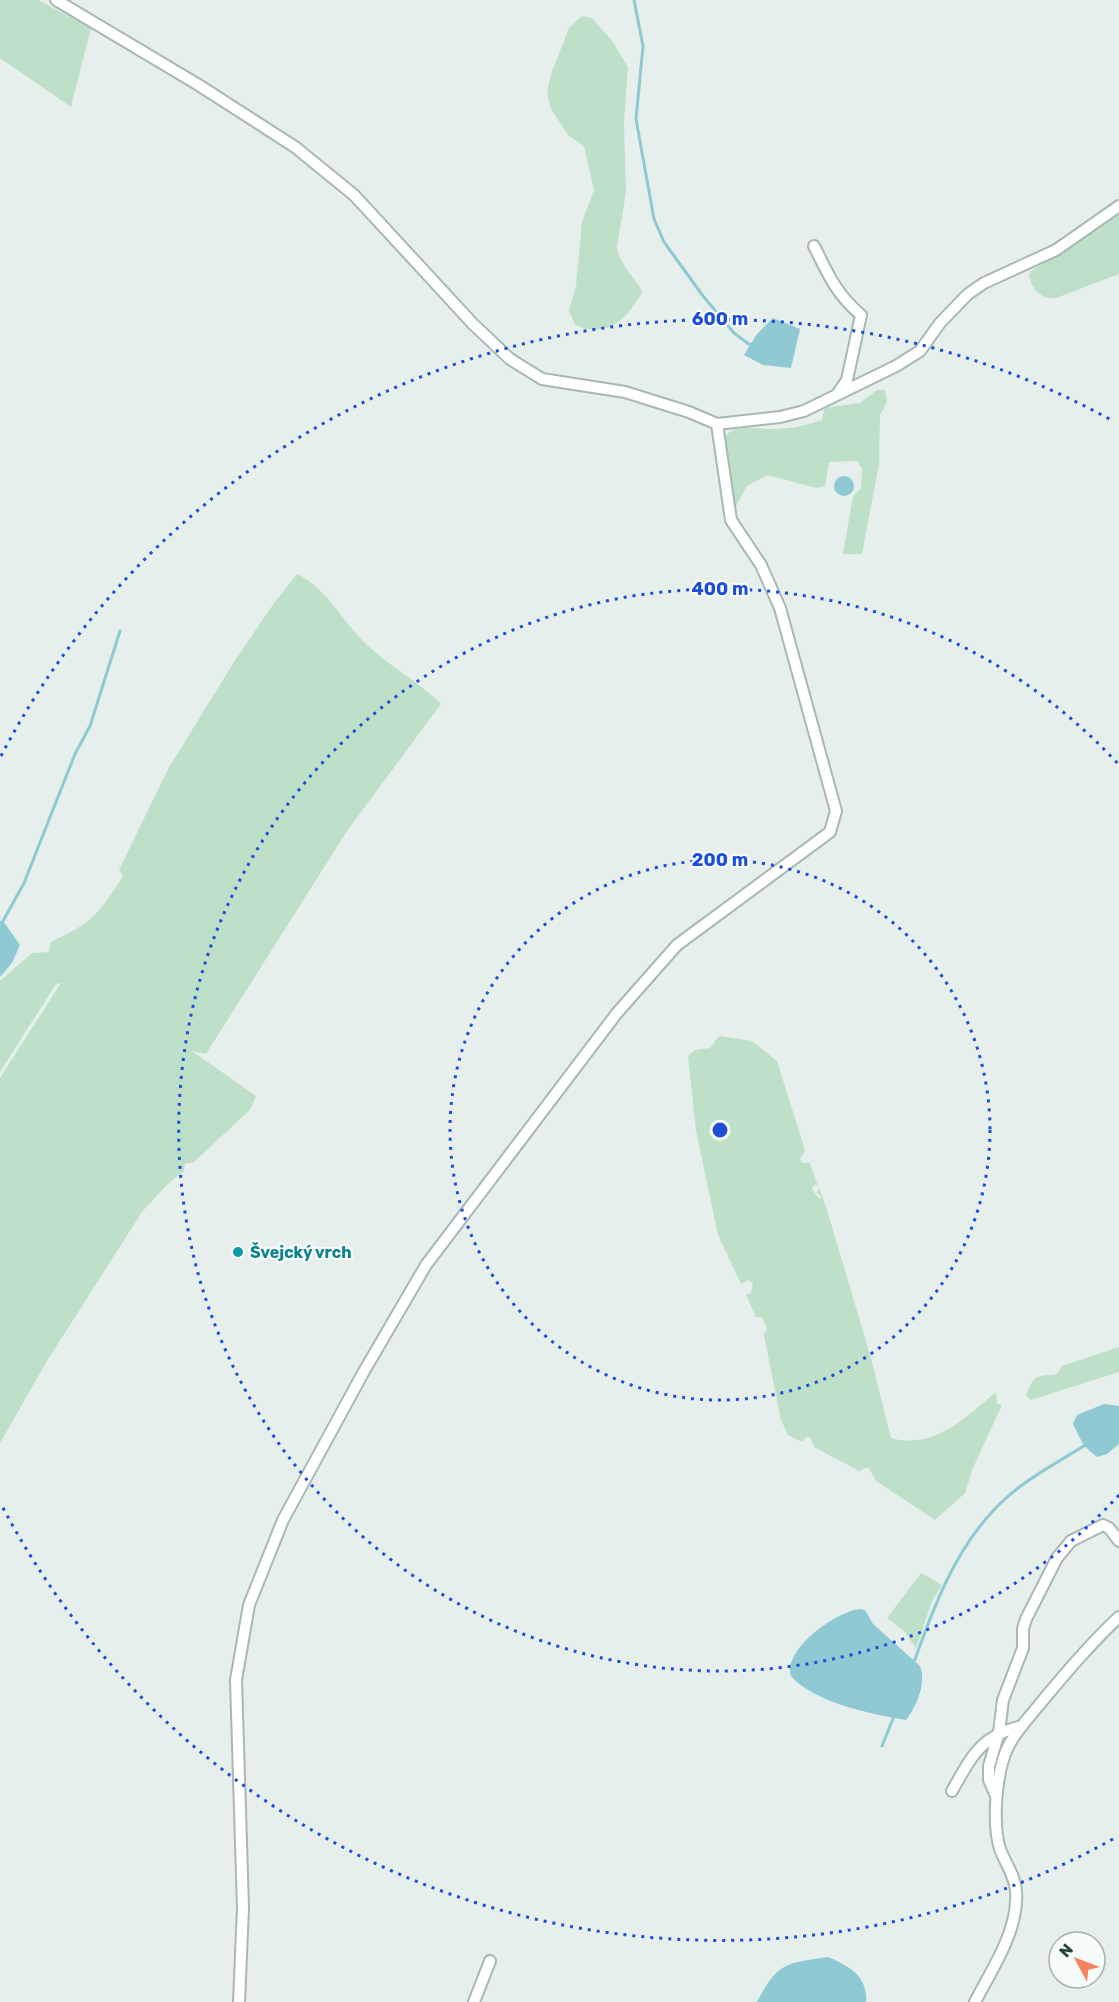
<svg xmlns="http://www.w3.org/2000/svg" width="1119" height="2002" font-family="Rubik,sans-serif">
	<rect width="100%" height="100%" fill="#e6efeb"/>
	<!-- green -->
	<g fill="#bfe0c8">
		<polygon points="0,0 38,0 91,28 71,107 0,58"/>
		<path d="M582,16L592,18L613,42L628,67L624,122L626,192L617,247C618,263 642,287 642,291C642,295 637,300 635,303C621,326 600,336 575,325L569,310L576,286L582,222L594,190L584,146L568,135L551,109L547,93L551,74L569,28Z"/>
		<path d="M1119,212V274L1056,298C1041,300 1033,290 1029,276L1031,271Z"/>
		<path d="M877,390H885L887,402L880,415L879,464L862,554H843L853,496L861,489L862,469L857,461L829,462L825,486L817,488L767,475L747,486L735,508L732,504L725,436C737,423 760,430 775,429C790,429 808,425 822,420L824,408L860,403Z"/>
		<path d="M297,574C326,588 340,617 362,640C385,664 417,680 441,704L347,831L206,1054L192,1051L256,1096L250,1110L194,1162L185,1164L184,1171C171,1179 153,1200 142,1212L47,1361L0,1443V1078L61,983L56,984L0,1072V981L32,953L49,952L51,942C92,923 99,914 123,876L119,870L168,769L234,662L274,603Z"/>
		<path d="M719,1036L752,1041L777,1061L805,1150L800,1160L802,1163H810L818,1186L815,1184L812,1189L820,1200L821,1196L817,1193L819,1187L827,1210L871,1358L891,1438C934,1450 965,1418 996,1392L997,1404L1002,1405L973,1468L965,1493L935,1520L876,1481L868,1467L859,1471L814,1447L811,1438L806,1437L802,1442L788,1435L781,1420L764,1335L767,1329L762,1317H756L746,1295L751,1293L753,1284L749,1280L741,1284L718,1235L696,1131L688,1056L695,1050L710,1048Z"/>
		<path d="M1119,1347V1372L1031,1400L1026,1395C1035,1373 1036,1377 1057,1374L1062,1366Z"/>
		<polygon points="921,1573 942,1585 932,1601 916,1648 904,1631 887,1618"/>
	</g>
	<!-- water -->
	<g fill="#8ec9d4">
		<polygon points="773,318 800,329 791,368 763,365 744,355 757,334"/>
		<circle cx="844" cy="486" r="10"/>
		<polygon points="0,921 3,921 20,945 12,963 0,977"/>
		<polygon points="1104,1404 1119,1406 1119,1444 1107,1454 1097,1457 1084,1446 1073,1424 1077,1415"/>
		<path d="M859,1609L865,1610L873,1624L920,1666C927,1683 916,1707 906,1720C871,1714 815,1703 791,1676C783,1649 836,1612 859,1609Z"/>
		<path d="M828,1957C849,1966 868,1976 866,2002H757C777,1963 786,1963 828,1957Z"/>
	</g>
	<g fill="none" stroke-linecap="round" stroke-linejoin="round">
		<!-- stream -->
		<g stroke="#8ec9d4" stroke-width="3">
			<polyline points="634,0 643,46 636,119 654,219 664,242 703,296 734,333 750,345 753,344"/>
			<polyline points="3,921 24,883 75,754 90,726 120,631"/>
			<path d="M914,1662C933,1609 954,1552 993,1511C1018,1483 1055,1464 1087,1444"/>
			<polyline points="882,1746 894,1716"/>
		</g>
		<!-- minor casing -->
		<g stroke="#a8b8b2" stroke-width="14">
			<g id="minor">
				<polyline points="56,0 197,84 295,147 354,195 473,324 510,359 542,379 625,392 689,412 717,424 731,520 761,565 780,608 836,811 830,832 677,945 617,1013 426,1265 363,1373 283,1520 249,1605 236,1680 243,1908 239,2002"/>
				<path d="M814,246C828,274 836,294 861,315L847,380L838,393"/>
				<polyline points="717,424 780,417 804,411 896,366 920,351 940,323 968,294 984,283 1056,250 1119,206"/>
				<path d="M952,1791C972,1756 980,1736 1022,1726"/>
				<polyline points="996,1796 989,1780 989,1766 999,1732 1003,1700 1023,1648 1023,1629 1026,1619 1057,1558 1071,1541 1103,1525 1109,1528 1119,1541"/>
				<polyline points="474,2002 490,1961"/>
				<path d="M975,2002C992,1969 1019,1930 1016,1891C1015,1875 1005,1863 1000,1849C992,1823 996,1774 1007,1749C1014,1733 1028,1719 1039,1705C1065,1674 1090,1644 1119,1617"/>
			</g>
		</g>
		<!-- minor -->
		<use href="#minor" stroke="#fff" stroke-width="10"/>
	</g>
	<!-- distance rings -->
	<g fill="none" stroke="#1d4ed8" stroke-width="3" stroke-dasharray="3 6">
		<circle cx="720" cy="1130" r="270"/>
		<path d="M1119 1495A541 541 0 1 1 1119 765"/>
		<path d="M1113 1839A811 811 0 0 1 1 1504M1 756A811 811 0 0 1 1113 421"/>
	</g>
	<!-- markers -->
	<circle fill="#0f9aa8" stroke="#f7fbf9" stroke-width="2" cx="238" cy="1252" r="6"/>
	<g text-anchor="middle" stroke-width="4.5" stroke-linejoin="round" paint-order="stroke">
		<!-- culture labels -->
		<g font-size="16" font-weight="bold" fill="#0d838f" stroke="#f7fbf9" text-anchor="start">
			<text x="250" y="1258">Švejcký vrch</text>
		</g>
	</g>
	<circle cx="720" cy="1130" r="9" fill="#1d4ed8" stroke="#f7fbf9" stroke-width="3"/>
	<g font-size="18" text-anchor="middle" font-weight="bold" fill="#1d4ed8" stroke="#f7fbf9" stroke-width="4.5" stroke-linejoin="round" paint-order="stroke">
		<text x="720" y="325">600 m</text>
		<text x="720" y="595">400 m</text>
		<text x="720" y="866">200 m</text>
	</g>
	<!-- north arrow -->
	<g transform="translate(1077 1960) rotate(311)"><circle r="28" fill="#f7fbf9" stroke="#a3b1ad" stroke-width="1.5"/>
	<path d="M0-4.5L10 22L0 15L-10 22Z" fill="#f4845f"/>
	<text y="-9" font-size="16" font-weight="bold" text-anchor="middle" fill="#24423a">N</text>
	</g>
</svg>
